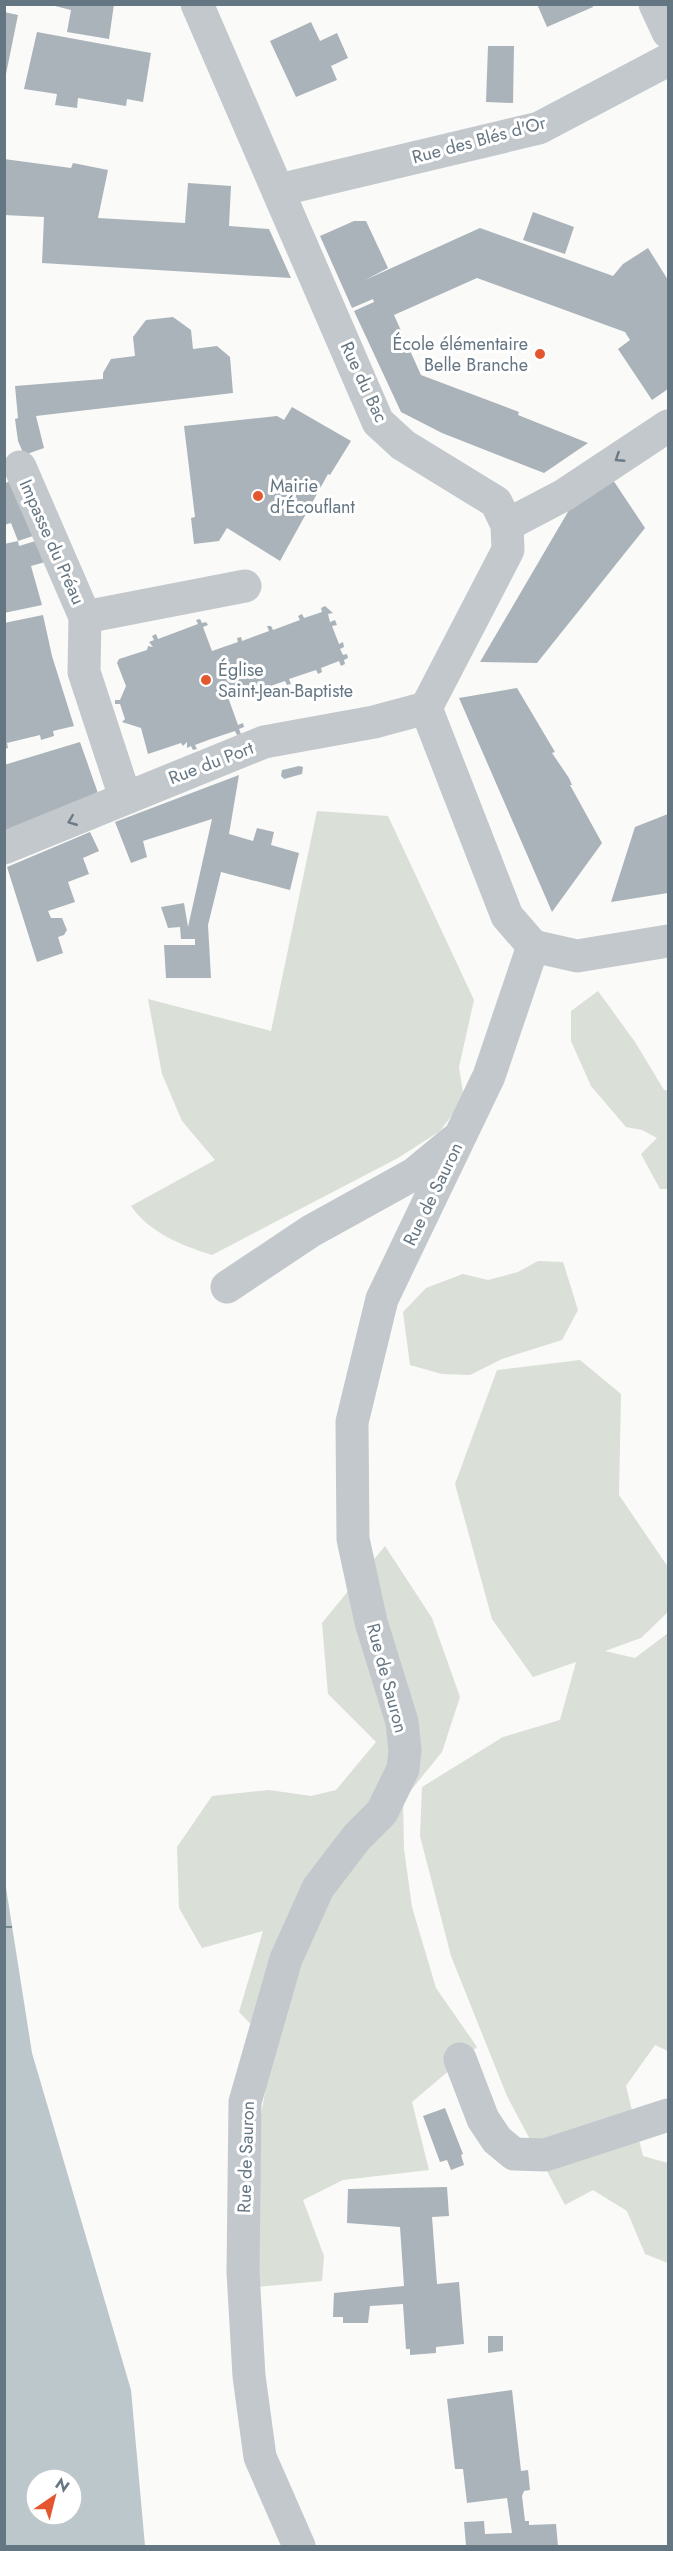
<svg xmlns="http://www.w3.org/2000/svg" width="673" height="2551" font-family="Jost,sans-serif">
	<rect width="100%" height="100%" fill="#fafaf8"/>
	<!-- green -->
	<g fill="#dadfd7">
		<path d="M317,811L388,816L474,1000L459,1067L464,1099L440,1131L398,1158L212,1255C181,1245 150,1233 131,1206L215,1160L182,1121L162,1074L148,999L271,1031Z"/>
		<polygon points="598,991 635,1042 664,1090 668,1090 668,1189 660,1189 641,1154 657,1138 642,1130 626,1127 591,1086 571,1041 571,1011"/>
		<polygon points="538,1261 563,1262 578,1310 562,1340 502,1359 470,1375 442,1374 410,1365 403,1312 426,1288 463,1274 488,1280 518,1272"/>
		<polygon points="580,1360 621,1394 619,1495 668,1567 668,1612 641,1638 605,1651 635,1658 668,1633 668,2051 655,2045 626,2086 643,2156 668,2163 668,2263 645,2254 627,2211 593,2190 565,2205 507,2096 451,1956 420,1836 422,1787 503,1737 560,1720 576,1662 533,1677 492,1619 455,1484 497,1370"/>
		<polygon points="385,1546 432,1618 460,1697 442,1752 403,1800 404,1849 412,1907 436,1988 477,2047 412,2102 429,2170 343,2180 303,2200 324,2256 322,2281 256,2287 258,2132 273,2047 239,2012 263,1931 202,1948 179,1908 177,1847 212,1796 269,1790 311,1796 336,1790 376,1742 328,1694 322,1623"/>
	</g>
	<!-- water -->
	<path fill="#bbc7cb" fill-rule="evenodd" d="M4,1875L32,2053L131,2390L145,2546H5ZM36,2479H72V2515H36Z"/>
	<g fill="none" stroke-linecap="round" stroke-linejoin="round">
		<!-- ferry -->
		<polyline stroke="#60757c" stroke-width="1.5" stroke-dasharray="8 6" stroke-linecap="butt" points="4,1927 12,1927"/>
	</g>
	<!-- building -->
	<g fill="#aab3b9">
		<polygon points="47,4 114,4 109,39 67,32 71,10"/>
		<polygon points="537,4 592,4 593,7 547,27"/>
		<polygon points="4,12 18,15 6,74 4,74"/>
		<polygon points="311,22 320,41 337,33 348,58 331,66 337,80 296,97 270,41"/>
		<polygon points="37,32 151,53 143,102 127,99 126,106 78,98 77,108 55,105 57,94 24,89"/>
		<polygon points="488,46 514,46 513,103 486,102"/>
		<polygon points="4,159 71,168 73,163 108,170 98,218 185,223 188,183 231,186 229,226 269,229 291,278 42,263 44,217 4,215"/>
		<polygon points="533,212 574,227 565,254 523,240"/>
		<polygon points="354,221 366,221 388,268 365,280 480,228 613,276 623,264 648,248 668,280 668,389 652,400 618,349 630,340 625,332 477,278 394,315 421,375 519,412 518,415 588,443 544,473 442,433 401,412 354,311 374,302 373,299 352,308 320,236"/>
		<polygon points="173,317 191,330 193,349 217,346 230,357 233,393 36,416 44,448 24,455 18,441 15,419 18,418 15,386 103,379 103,373 111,359 135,356 133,337 146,320"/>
		<polygon points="292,407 351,441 330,475 328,474 280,561 227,528 219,541 194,544 191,518 195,517 184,426 277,416 284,420"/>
		<polygon points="613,480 645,528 537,663 480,662 569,510"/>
		<polygon points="14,481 36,535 18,541 11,523 4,525 4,483"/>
		<polygon points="39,540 49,561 31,566 42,605 4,613 4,544 18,541 19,546"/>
		<polygon points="325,606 333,613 328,614 330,622 335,620 337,625 332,626 339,644 343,642 344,647 340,649 343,655 347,654 348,658 344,660 345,664 341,666 339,661 321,668 322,672 318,674 316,670 289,679 291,684 287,685 285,681 259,690 260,695 256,696 255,692 229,700 238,725 243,723 244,727 239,729 241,734 237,735 235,731 211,739 195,745 197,749 193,750 191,746 187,748 187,742 183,746 181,743 148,754 141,728 122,722 125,719 120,704 115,704 115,700 120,700 126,686 117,663 119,659 147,650 148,646 153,647 149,642 154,640 152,636 156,634 158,639 198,624 196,620 200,619 202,623 206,622 208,625 203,627 212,651 238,642 237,638 241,637 242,641 269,631 267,626 271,626 273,630 300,620 298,616 302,614 304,618 322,612 321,608"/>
		<polygon points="43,615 52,656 74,726 53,731 54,736 41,740 40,735 7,743 8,748 4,749 4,623"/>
		<polygon points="517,688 555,752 552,753 569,778 572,785 570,785 602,843 552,912 459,698"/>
		<polygon points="80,742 99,796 5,837 4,765"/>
		<polygon points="299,766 303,767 302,774 284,779 281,776 282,770"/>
		<polygon points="239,775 229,834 253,841 257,828 274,832 271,845 299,853 290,890 221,872 208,925 211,978 166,978 164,945 195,945 195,939 181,939 180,927 168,928 161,907 184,903 188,927 212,819 143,841 147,857 131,863 115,822"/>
		<polygon points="668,814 668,893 611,902 635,827"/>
		<polygon points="90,832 99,851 83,858 89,874 68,882 75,902 48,911 51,918 62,918 67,930 64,935 58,937 63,953 37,962 7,867"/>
		<polygon points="445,2108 463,2154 461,2155 464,2165 451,2170 447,2160 440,2162 423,2116"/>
		<polygon points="447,2187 449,2216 432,2217 437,2284 459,2282 464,2344 436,2347 436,2353 410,2355 410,2349 406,2349 403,2304 370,2306 368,2323 343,2323 343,2317 333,2317 334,2293 404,2286 400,2227 347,2223 348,2189"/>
		<polygon points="488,2336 503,2336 503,2351 488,2353"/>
		<polygon points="512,2390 521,2471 528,2470 530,2490 524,2491 522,2496 525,2521 529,2521 529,2525 556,2524 558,2546 466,2546 464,2522 484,2521 485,2534 512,2533 507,2498 467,2503 463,2469 455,2469 447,2399"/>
	</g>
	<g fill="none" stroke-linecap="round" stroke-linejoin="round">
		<!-- minor -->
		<g stroke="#c3c8cc" stroke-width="33">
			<polyline points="197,4 378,422 403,445 496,502 507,525 508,550 426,708"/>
			<polyline points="655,4 668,32"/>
			<polyline points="279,190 539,128 668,60"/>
			<polyline points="20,467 85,617"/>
			<polyline points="507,525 564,495 668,426"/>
			<polyline points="426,708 507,916 533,946"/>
			<polyline points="125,797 84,672 85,617 245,586"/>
			<polyline points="4,848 264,742 374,722 426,708"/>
			<polyline points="533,946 577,956 668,941"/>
			<polyline points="227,1287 311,1231 414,1174 454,1141"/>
			<polyline points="460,2059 483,2119 497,2140 514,2154 545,2155 668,2115"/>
			<polyline points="299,2546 260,2457 249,2376 243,2272 245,2102 286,1959 318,1888 357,1837 382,1812 403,1769 405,1750 402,1722 371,1622 353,1539 352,1422 382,1299 489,1076 533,946"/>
		</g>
	</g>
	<!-- one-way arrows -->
	<defs><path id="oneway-chevron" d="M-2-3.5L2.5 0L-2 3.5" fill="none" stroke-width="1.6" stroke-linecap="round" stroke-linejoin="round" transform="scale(1.5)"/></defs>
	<g stroke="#6a7a87">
		<use href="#oneway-chevron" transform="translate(619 458) rotate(147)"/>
		<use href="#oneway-chevron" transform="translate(72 821) rotate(158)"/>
	</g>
	<!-- markers -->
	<g fill="#e4572e" stroke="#fff" stroke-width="2">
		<circle cx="540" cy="354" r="6"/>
		<circle cx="258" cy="496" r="6"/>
		<circle cx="206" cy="680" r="6"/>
	</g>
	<g text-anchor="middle" stroke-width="6" stroke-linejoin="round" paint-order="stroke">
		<!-- street labels -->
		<g font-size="18" fill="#657683" stroke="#fff">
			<text transform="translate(479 140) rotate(-15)" y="6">Rue des Blés d'Or</text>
			<text transform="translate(364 382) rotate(65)" y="6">Rue du Bac</text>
			<text transform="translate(52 542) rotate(66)" y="6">Impasse du Préau</text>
			<text transform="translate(211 763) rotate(-21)" y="6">Rue du Port</text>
			<text transform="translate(433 1194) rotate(-64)" y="6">Rue de Sauron</text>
			<text transform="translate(387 1678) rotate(75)" y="6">Rue de Sauron</text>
			<text transform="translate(246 2157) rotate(-88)" y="6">Rue de Sauron</text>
		</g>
		<!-- poi labels -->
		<g font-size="18" fill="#657683" stroke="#fff" text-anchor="start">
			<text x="528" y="350" text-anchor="end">École élémentaire<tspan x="528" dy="21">Belle Branche</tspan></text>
			<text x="270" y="492">Mairie<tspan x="270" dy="21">d'Écouflant</tspan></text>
			<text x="218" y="676">Église<tspan x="218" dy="21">Saint-Jean-Baptiste</tspan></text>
		</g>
	</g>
	<!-- border -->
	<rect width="673" height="2551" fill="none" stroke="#657683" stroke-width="12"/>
	<!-- north arrow -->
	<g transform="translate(54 2497) rotate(35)"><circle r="28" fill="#ffffff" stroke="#c1c8cd" stroke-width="1.5"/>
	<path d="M0-4.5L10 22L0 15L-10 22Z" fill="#e4572e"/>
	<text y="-9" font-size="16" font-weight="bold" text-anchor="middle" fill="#657683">N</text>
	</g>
</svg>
